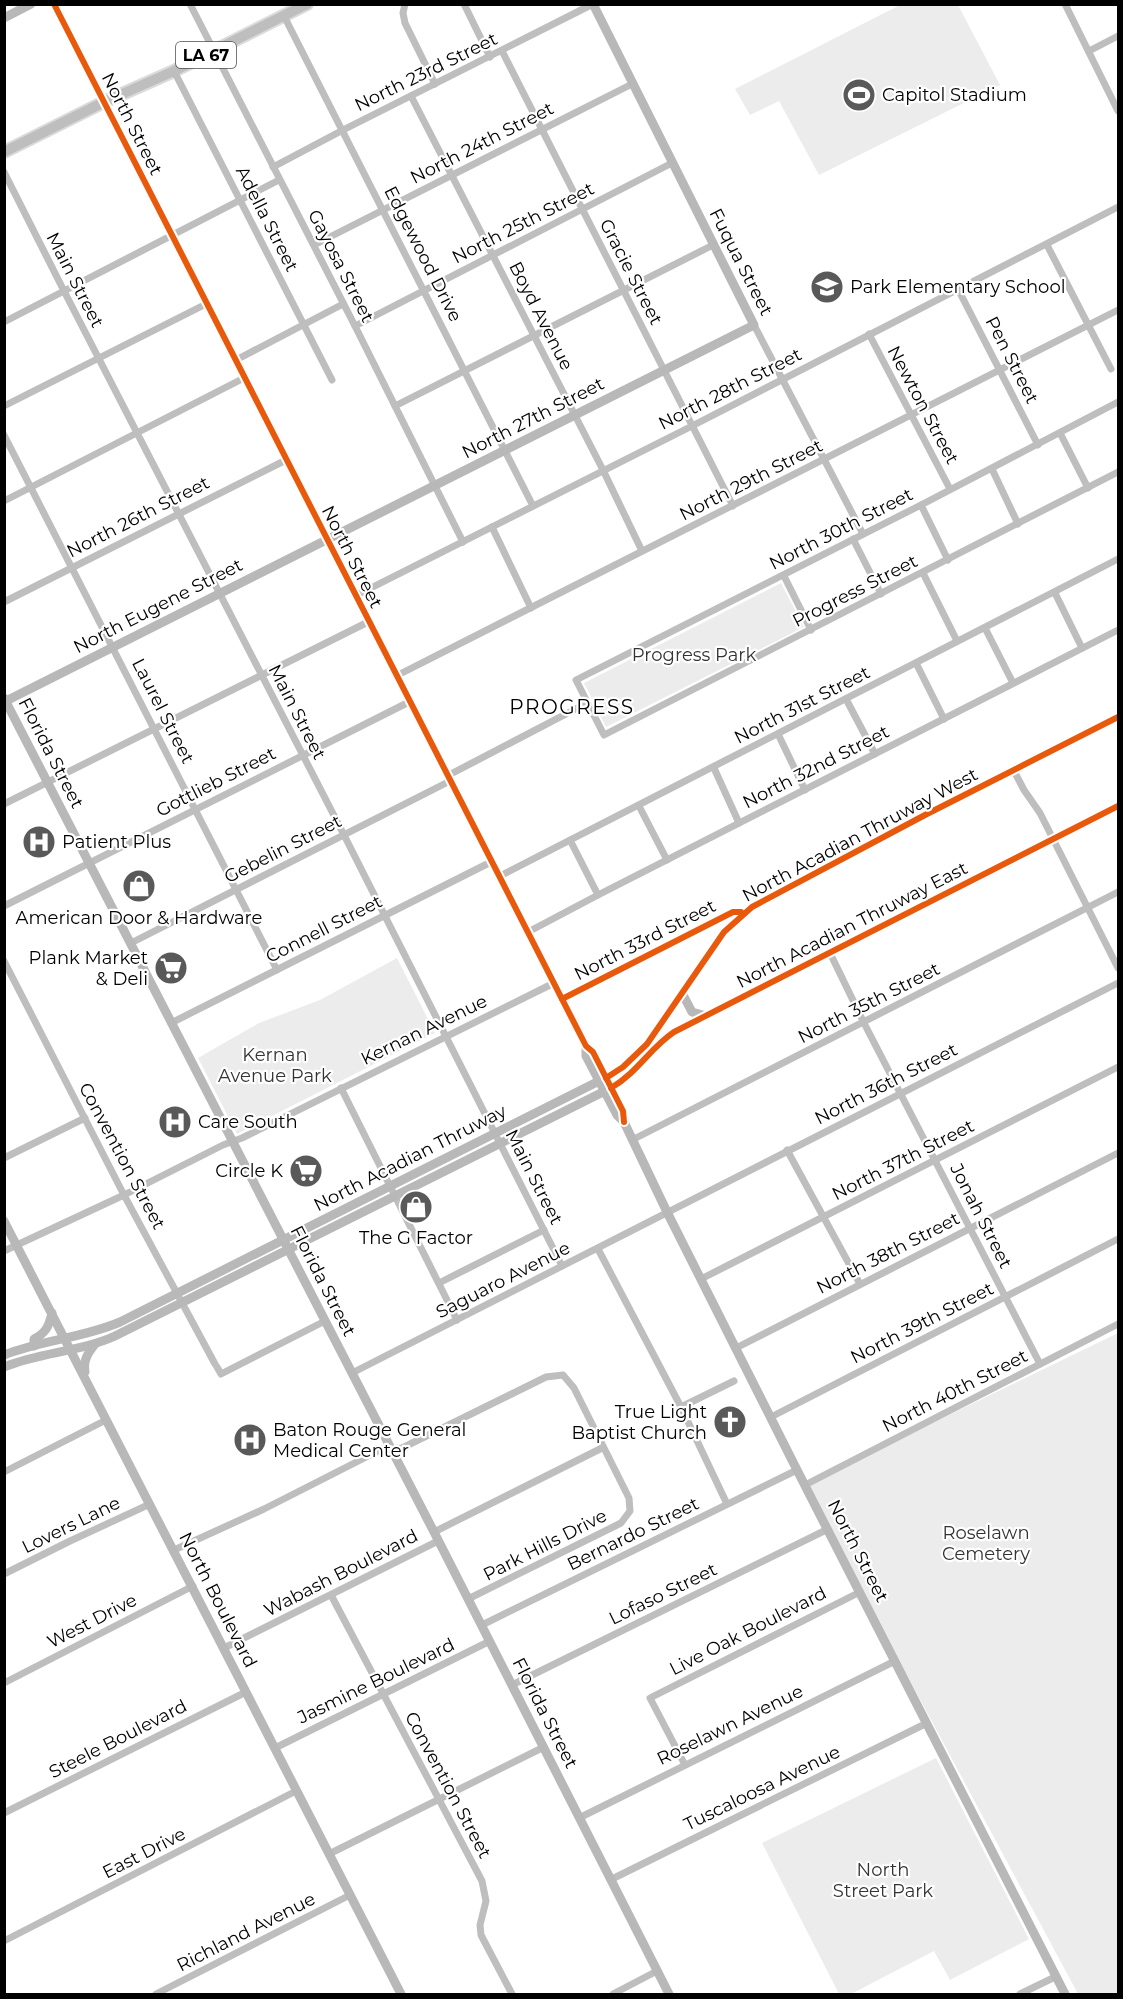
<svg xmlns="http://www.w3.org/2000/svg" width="1123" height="1999" font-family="Montserrat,sans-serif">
	<rect width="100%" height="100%" fill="#fff"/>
	<!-- green -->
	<g fill="#ececec">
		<polygon points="900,5 958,5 1000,85 819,175 779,101 750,115 735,89"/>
		<polygon points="781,583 804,627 606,727 584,683"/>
		<polygon points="397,958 435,1033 237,1134 198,1058 259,1023 320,1000"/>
		<polygon points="1118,1333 1118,1994 1078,1994 805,1485"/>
		<polygon points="936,1758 1029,1939 950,1980 934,1951 851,1994 839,1994 762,1843"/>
	</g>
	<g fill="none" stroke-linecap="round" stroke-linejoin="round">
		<!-- primary casing -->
		<g stroke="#dbdbdb" stroke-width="14">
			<polyline id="primary" points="4,152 104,102 174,71 307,4"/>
		</g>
		<!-- street -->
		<g stroke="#bebebe" stroke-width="7">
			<polyline points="190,4 355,326 463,542"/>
			<polyline points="405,4 403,13 405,23 435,84"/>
			<polyline points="464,4 490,57"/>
			<polyline points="1065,4 1118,111"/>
			<polyline points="284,16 533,506"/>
			<polyline points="502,51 733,506"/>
			<polyline points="1089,51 1118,36"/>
			<polyline points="174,71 332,380"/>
			<polyline points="411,96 603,470 642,551"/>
			<polyline points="273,167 343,130 593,4"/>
			<polyline points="4,172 64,291 344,835 562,1266"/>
			<polyline points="314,245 632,84"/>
			<polyline points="1047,245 1111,369"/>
			<polyline points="958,289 1038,445"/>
			<polyline points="4,322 279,180"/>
			<polyline points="754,325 863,534"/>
			<polyline points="355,326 672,163"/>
			<polyline points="869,334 950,489"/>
			<polyline points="236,360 343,304"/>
			<polyline points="1118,402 921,505 576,680 604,735 1118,472"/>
			<polyline points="4,406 206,304"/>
			<polyline points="395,406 713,245"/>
			<polyline points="1060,433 1088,488"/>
			<polyline points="4,435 277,970"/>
			<polyline points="992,469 1018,524"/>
			<polyline points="4,501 244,378"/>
			<polyline points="921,505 948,560"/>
			<polyline points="492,527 531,608"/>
			<polyline points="853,539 881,594"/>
			<polyline points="923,573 957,641"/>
			<polyline points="784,576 811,630"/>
			<polyline points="1055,593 1082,648"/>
			<polyline points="355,596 692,426 1118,207"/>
			<polyline points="4,602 286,460"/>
			<polyline points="985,628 1013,683"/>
			<polyline points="916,663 944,719"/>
			<polyline points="396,676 1118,310"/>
			<polyline points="846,699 875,754"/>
			<polyline points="778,734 805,790"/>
			<polyline points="714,768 739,823"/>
			<polyline points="1014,771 1024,790 1040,813 1118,968"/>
			<polyline points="447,776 587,703"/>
			<polyline points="4,804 368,622"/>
			<polyline points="639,806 667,860"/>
			<polyline points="570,840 598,895"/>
			<polyline points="498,877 1118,559"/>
			<polyline points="4,906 409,702"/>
			<polyline points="528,932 598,895 1118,630"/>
			<polyline points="131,943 450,781"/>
			<polyline points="830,953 864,1023 1040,1364"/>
			<polyline points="4,961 124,1195 215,1364"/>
			<polyline points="562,999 733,912 744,912"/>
			<polyline points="171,1023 491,862"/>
			<polyline points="341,1088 457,1320"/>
			<polyline points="632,1140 1118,892"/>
			<polyline points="787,1150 860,1284"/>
			<polyline points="4,1158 85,1118"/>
			<polyline points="598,1249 681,1407 727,1504"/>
			<polyline points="4,1251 124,1195 223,1145 242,1138 554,983"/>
			<polyline points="701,1279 1118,1067"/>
			<polyline points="439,1283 544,1230"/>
			<polyline points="736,1348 1118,1153"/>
			<polyline points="217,1367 221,1374 325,1321"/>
			<polyline points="352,1373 1118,983"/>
			<polyline points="681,1407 734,1381"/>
			<polyline points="771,1417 1118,1239"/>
			<polyline points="4,1472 106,1420"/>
			<polyline points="805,1485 1118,1324"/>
			<polyline points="434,1532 602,1448"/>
			<polyline points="174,1550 264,1509 382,1449 402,1448 546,1377 563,1375 574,1388 629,1498 630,1511 621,1523 468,1599"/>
			<polyline points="4,1574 70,1541 150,1504"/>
			<polyline points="331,1595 482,1881 486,1901 480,1925 481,1935 512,1994"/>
			<polyline points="482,1625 797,1470"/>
			<polyline points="224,1648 438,1541"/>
			<polyline points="4,1683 193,1586"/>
			<polyline points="512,1685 828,1529"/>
			<polyline points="275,1748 490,1641"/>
			<polyline points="685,1765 650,1698 860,1592"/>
			<polyline points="4,1813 246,1692"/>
			<polyline points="579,1818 895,1661"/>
			<polyline points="329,1854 544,1747"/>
			<polyline points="610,1880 927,1723"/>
			<polyline points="4,1941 296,1791"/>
			<polyline points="156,1994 350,1895"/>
			<polyline points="613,1994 657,1971"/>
			<polyline points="1020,1994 1055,1977"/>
		</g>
		<!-- secondary -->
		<g stroke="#b8b8b8" stroke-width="9">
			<polyline points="54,4 586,1046 593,1052 623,1111 624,1122"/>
			<polyline points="4,18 31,4"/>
			<polyline points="4,698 434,1532 669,1994"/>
			<polyline points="4,702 754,325 593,4"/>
			<polyline points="682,993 692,1012 706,1016"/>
			<polyline points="586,1046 586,1056 617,1115 624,1122 667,1212 797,1470 1065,1994"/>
			<polyline points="4,1221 401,1994"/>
			<path d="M34,1346V1339C46,1333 49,1326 52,1313"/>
			<path d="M4,1355C42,1340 83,1338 120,1322L611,1075L623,1067L647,1044L724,932L752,907L925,815L1118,717"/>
			<path d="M4,1367C40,1352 80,1352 115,1336L611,1088C638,1072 650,1048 674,1032L1118,806"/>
			<path d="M85,1372C83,1360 88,1353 95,1344"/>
		</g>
		<!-- primary -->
		<use href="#primary" stroke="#bebebe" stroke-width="10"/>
		<!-- cycleway casing -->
		<g stroke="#fff" stroke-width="10">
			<g id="cycleway">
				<polyline points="54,4 586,1046 593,1052 623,1111 624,1122"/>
				<polyline points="562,999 733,912 741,912"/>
				<polyline points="606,1078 623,1067 647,1044 724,932 752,907 925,815 1118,717"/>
				<path d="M611,1088C638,1072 650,1048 674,1032L1118,806"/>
			</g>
		</g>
		<!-- cycleway -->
		<use href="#cycleway" stroke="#e8590c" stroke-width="6"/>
	</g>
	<!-- icons -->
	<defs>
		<g id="stadium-disc" transform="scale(1.725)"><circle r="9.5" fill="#595959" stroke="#fff"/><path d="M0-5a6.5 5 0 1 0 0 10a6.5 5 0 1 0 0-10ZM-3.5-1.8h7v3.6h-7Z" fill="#fff"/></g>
		<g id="school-disc" transform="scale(1.725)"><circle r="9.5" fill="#595959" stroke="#fff"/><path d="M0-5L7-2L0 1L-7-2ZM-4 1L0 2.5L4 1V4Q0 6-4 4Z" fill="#fff"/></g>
		<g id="hospital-disc" transform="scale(1.725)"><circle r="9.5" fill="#595959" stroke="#fff"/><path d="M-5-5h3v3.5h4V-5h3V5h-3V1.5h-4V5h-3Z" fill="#fff"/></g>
		<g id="shop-disc" transform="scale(1.725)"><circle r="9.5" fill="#595959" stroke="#fff"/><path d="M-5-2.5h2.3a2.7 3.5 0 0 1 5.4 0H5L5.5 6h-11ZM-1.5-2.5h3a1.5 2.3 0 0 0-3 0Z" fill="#fff"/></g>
		<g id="supermarket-disc" transform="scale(1.725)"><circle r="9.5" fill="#595959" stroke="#fff"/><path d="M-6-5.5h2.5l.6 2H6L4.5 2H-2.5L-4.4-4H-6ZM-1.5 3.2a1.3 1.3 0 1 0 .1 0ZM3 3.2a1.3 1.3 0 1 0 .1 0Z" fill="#fff"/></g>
		<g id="church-disc" transform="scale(1.725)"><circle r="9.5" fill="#595959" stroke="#fff"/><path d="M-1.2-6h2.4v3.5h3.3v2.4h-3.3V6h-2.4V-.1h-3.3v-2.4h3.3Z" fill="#fff"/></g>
	</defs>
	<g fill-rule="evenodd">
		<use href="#stadium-disc" x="859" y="95"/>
		<use href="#school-disc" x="827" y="287"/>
		<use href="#hospital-disc" x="39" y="842"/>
		<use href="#shop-disc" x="139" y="886"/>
		<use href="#supermarket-disc" x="171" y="968"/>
		<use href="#hospital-disc" x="175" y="1122"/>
		<use href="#supermarket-disc" x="306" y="1171"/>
		<use href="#shop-disc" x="416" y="1207"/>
		<use href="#church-disc" x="730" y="1422"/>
		<use href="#hospital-disc" x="250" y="1440"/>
	</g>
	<g text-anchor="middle" stroke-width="4.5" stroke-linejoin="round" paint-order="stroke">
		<!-- shield labels -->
		<rect fill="#fff" stroke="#4c4c4c" stroke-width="1.5" x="176" y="42" width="60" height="26" rx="4.5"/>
		<g font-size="16" font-weight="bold" fill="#000">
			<text x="206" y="61">LA 67</text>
		</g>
		<!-- street labels -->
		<g font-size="18" fill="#000" stroke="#fff">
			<text transform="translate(426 72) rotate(-26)" y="6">North 23rd Street</text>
			<text transform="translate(132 124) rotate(63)" y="6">North Street</text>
			<text transform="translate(482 143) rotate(-27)" y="6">North 24th Street</text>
			<text transform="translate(267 219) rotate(63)" y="6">Adella Street</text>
			<text transform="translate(523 223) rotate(-27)" y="6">North 25th Street</text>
			<text transform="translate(423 254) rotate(63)" y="6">Edgewood Drive</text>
			<text transform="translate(741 262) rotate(63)" y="6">Fuqua Street</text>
			<text transform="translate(341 266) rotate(63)" y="6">Gayosa Street</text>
			<text transform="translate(631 272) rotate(63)" y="6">Gracie Street</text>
			<text transform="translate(75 280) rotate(63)" y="6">Main Street</text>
			<text transform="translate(541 316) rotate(63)" y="6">Boyd Avenue</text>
			<text transform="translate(1012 360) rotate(63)" y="6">Pen Street</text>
			<text transform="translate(730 389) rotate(-27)" y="6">North 28th Street</text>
			<text transform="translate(923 405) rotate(62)" y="6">Newton Street</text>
			<text transform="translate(533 418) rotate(-27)" y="6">North 27th Street</text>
			<text transform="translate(751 480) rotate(-27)" y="6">North 29th Street</text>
			<text transform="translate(138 517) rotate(-27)" y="6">North 26th Street</text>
			<text transform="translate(841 529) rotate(-27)" y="6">North 30th Street</text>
			<text transform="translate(352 557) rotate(63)" y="6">North Street</text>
			<text transform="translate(855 591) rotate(-27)" y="6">Progress Street</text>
			<text transform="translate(158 606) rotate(-27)" y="6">North Eugene Street</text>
			<text transform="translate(802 705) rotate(-27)" y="6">North 31st Street</text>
			<text transform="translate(163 711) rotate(63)" y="6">Laurel Street</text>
			<text transform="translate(297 712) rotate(63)" y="6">Main Street</text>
			<text transform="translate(51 753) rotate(63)" y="6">Florida Street</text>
			<text transform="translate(816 767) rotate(-27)" y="6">North 32nd Street</text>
			<text transform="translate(216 782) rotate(-27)" y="6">Gottlieb Street</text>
			<text transform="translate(860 835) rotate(-28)" y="6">North Acadian Thruway West</text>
			<text transform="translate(283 849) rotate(-27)" y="6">Gebelin Street</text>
			<text transform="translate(852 925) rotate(-27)" y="6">North Acadian Thruway East</text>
			<text transform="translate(324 929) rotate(-27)" y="6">Connell Street</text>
			<text transform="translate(645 940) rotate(-27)" y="6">North 33rd Street</text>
			<text transform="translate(869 1003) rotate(-27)" y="6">North 35th Street</text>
			<text transform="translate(424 1030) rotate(-26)" y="6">Kernan Avenue</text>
			<text transform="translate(886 1084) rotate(-27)" y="6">North 36th Street</text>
			<text transform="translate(122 1156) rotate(62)" y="6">Convention Street</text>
			<text transform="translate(410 1158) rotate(-27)" y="6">North Acadian Thruway</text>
			<text transform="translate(903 1160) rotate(-27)" y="6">North 37th Street</text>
			<text transform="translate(534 1177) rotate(63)" y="6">Main Street</text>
			<text transform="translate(981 1216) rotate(63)" y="6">Jonah Street</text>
			<text transform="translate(888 1253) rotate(-27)" y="6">North 38th Street</text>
			<text transform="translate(503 1280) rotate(-27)" y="6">Saguaro Avenue</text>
			<text transform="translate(323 1281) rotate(63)" y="6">Florida Street</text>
			<text transform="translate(922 1323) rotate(-27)" y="6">North 39th Street</text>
			<text transform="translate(955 1391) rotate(-27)" y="6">North 40th Street</text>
			<text transform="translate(71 1525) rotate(-26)" y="6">Lovers Lane</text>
			<text transform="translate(633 1534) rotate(-26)" y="6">Bernardo Street</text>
			<text transform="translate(545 1545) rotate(-27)" y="6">Park Hills Drive</text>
			<text transform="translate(858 1551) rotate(63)" y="6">North Street</text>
			<text transform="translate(341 1573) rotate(-27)" y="6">Wabash Boulevard</text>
			<text transform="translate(663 1594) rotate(-26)" y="6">Lofaso Street</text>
			<text transform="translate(218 1600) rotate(63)" y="6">North Boulevard</text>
			<text transform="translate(92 1621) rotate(-27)" y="6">West Drive</text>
			<text transform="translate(748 1631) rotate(-27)" y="6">Live Oak Boulevard</text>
			<text transform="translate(376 1681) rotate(-26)" y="6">Jasmine Boulevard</text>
			<text transform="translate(545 1713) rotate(63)" y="6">Florida Street</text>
			<text transform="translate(730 1725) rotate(-26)" y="6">Roselawn Avenue</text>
			<text transform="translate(118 1739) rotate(-27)" y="6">Steele Boulevard</text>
			<text transform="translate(448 1785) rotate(62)" y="6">Convention Street</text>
			<text transform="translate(762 1788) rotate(-26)" y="6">Tuscaloosa Avenue</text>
			<text transform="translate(144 1853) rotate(-27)" y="6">East Drive</text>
			<text transform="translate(246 1932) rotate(-27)" y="6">Richland Avenue</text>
		</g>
		<!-- poi labels -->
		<g font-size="18" fill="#000" stroke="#fff" text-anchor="start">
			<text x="882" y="101">Capitol Stadium</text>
			<text x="850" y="293">Park Elementary School</text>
			<text x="62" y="848">Patient Plus</text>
			<text x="139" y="924" text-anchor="middle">American Door &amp; Hardware</text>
			<text x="148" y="964" text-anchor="end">Plank Market<tspan x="148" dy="21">&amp; Deli</tspan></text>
			<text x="198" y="1128">Care South</text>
			<text x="283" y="1177" text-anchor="end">Circle K</text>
			<text x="416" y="1244" text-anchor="middle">The G Factor</text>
			<text x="707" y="1418" text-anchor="end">True Light<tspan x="707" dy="21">Baptist Church</tspan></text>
			<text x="273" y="1436">Baton Rouge General<tspan x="273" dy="21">Medical Center</tspan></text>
		</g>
		<!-- park labels -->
		<g font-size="18" fill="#333" stroke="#fff">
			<text x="694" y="661">Progress Park</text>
			<text x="275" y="1061">Kernan<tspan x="275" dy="21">Avenue Park</tspan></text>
			<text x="986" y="1539">Roselawn<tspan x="986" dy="21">Cemetery</tspan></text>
			<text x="883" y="1876">North<tspan x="883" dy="21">Street Park</tspan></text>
		</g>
		<!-- neighbourhood labels -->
		<g font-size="20" letter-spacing="1.5" fill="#000" stroke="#fff">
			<text x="572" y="714">PROGRESS</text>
		</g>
	</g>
	<!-- border -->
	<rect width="1123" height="1999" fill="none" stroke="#000000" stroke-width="12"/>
</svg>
